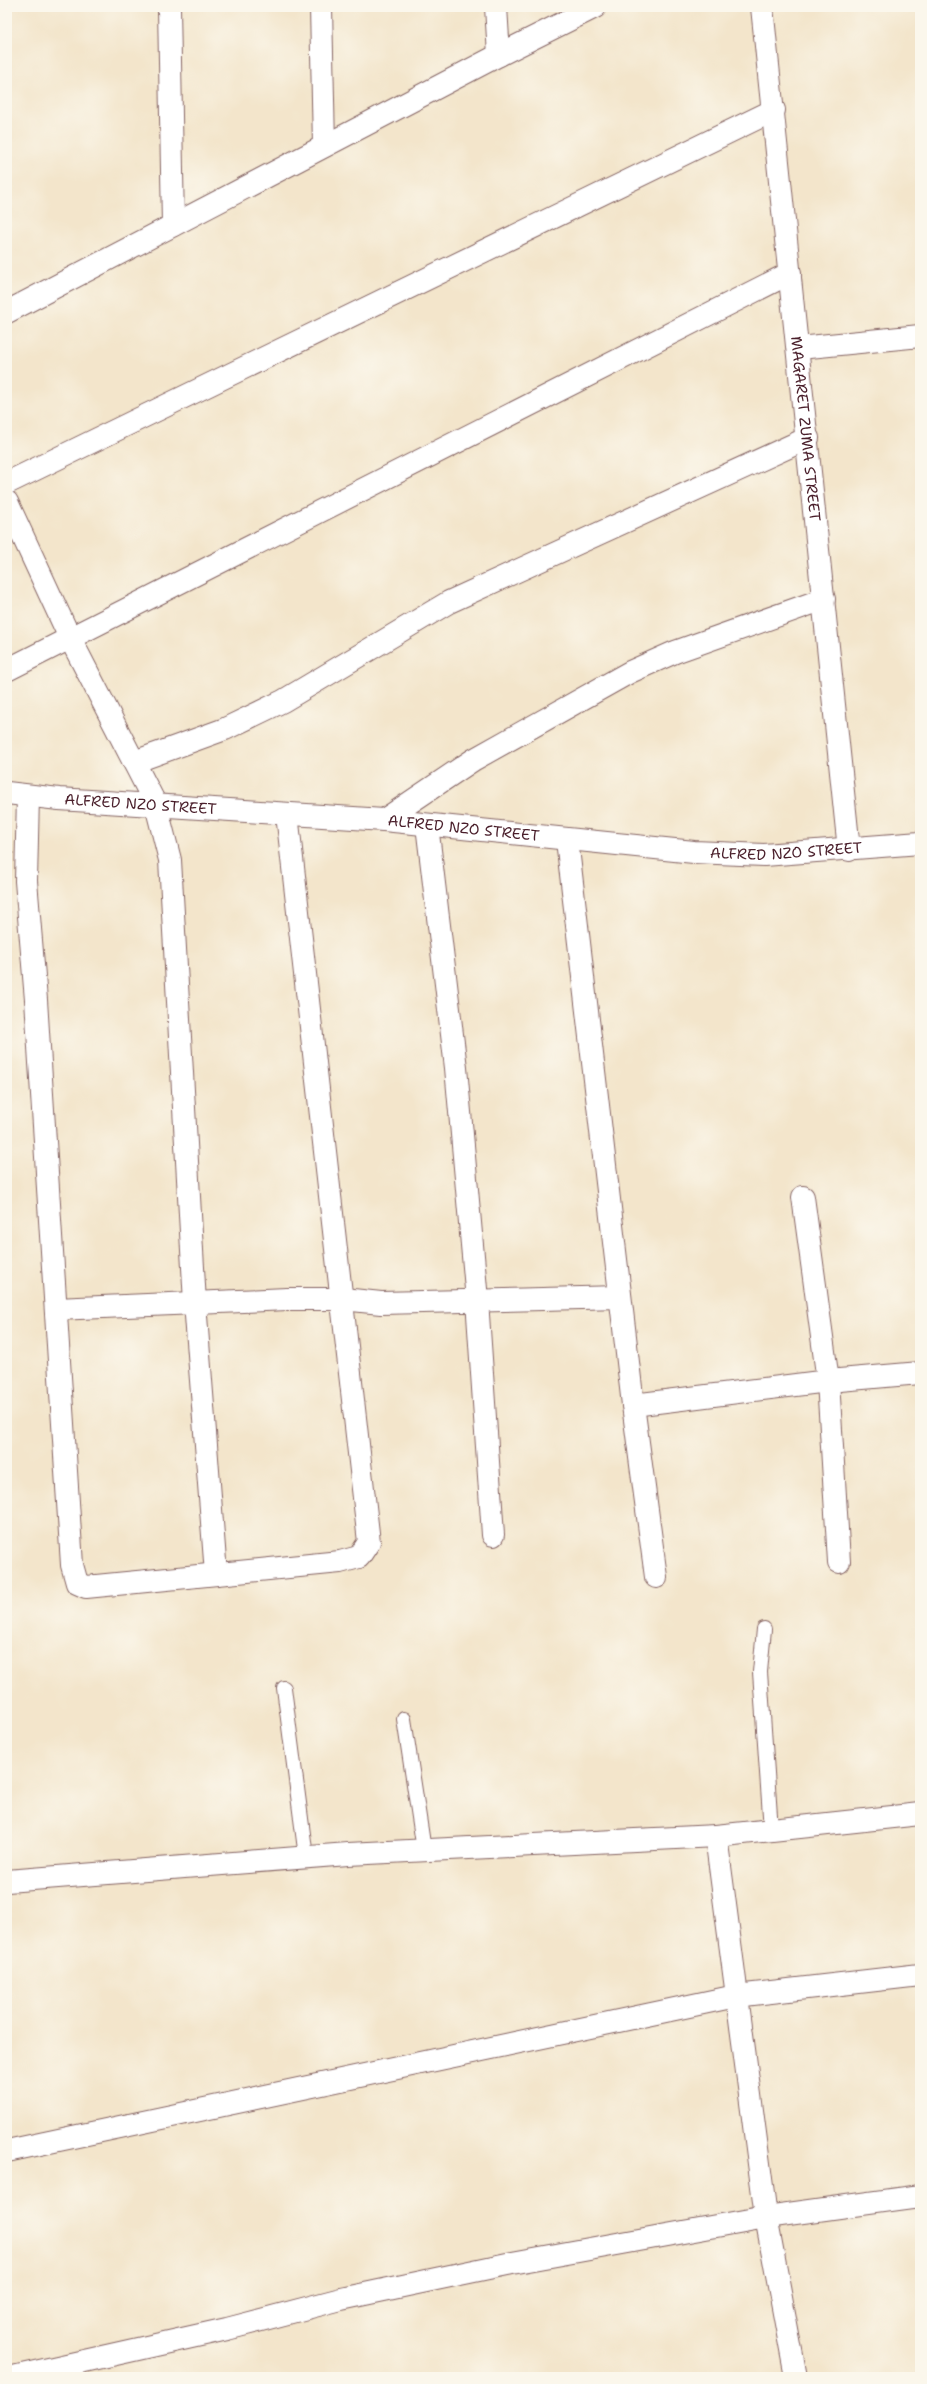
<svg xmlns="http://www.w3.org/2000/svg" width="927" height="2384" font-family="'Shantell Sans',sans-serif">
	<rect width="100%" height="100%" fill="#fbf7ec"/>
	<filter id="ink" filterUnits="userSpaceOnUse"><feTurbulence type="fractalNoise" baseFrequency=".025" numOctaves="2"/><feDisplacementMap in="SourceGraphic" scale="8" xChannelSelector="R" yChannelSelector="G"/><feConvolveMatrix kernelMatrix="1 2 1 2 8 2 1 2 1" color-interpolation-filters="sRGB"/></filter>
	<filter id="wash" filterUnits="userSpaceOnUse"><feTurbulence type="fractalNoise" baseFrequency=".012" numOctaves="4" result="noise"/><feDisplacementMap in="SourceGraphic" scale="16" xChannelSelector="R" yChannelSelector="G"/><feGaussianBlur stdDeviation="0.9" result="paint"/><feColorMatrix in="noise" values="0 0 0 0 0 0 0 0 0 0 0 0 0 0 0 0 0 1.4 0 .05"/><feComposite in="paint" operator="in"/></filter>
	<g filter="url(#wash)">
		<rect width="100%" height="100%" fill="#f3e5cb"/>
	</g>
	<g filter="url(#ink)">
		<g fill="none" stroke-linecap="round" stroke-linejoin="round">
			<!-- lane casing -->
			<g stroke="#856463" stroke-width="16">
				<g id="lane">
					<polyline points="764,1629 760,1672 771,1830"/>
					<polyline points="284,1688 306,1857"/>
					<polyline points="404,1719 424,1850"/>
				</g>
			</g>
			<!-- street casing -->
			<g stroke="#856463" stroke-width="24">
				<g id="street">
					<polyline points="169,7 173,225"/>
					<polyline points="321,7 324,146"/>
					<polyline points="496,7 499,55"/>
					<path id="s1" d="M762,7L849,850"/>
					<polyline points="7,312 499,55 595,7"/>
					<polyline points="799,348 920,336"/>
					<polyline points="7,483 774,110"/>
					<polyline points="7,502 70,638 156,805 170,860 195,1303 216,1574"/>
					<polyline points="7,670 790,273"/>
					<polyline points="134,762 225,729 283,701 449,602 808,438"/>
					<path id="s2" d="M7,793L59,799L384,820L694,852L764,855L920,843"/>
					<polyline points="28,796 26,881 36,1000 72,1565 77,1583 86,1587 340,1562 359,1557 369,1542 287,814"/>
					<polyline points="384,820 473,760 630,672 675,652 824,599"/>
					<polyline points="427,825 456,1068 477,1300 493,1535"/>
					<polyline points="567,840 633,1405 656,1577"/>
					<polyline points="803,1197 828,1381 839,1562"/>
					<polyline points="56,1309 287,1299 343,1299 381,1303 620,1297"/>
					<polyline points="633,1405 828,1381 920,1373"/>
					<polyline points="716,1836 766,2217 796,2377"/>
					<polyline points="7,1881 348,1854 716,1836 920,1814"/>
					<polyline points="7,2151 736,1996 920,1975"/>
					<polyline points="13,2377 227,2329 341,2299 512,2263 766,2217 920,2196"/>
				</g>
			</g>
			<!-- lane -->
			<use href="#lane" stroke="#fff" stroke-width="14"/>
			<!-- street -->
			<use href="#street" stroke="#fff" stroke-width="22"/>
		</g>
	</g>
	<g text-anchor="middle" stroke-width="4" stroke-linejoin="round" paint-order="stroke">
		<!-- street labels -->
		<g font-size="15" fill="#4a1f2b" stroke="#fbf7ec">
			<text dy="5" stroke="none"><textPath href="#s1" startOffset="424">MAGARET ZUMA STREET</textPath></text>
			<text dy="5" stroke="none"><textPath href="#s2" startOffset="134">ALFRED NZO STREET</textPath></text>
			<text dy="5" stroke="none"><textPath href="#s2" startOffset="458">ALFRED NZO STREET</textPath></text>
			<text dy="5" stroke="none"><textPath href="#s2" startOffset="782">ALFRED NZO STREET</textPath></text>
		</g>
	</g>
	<!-- margin -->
	<rect width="927" height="2384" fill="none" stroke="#fbf7ec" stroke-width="24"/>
</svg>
